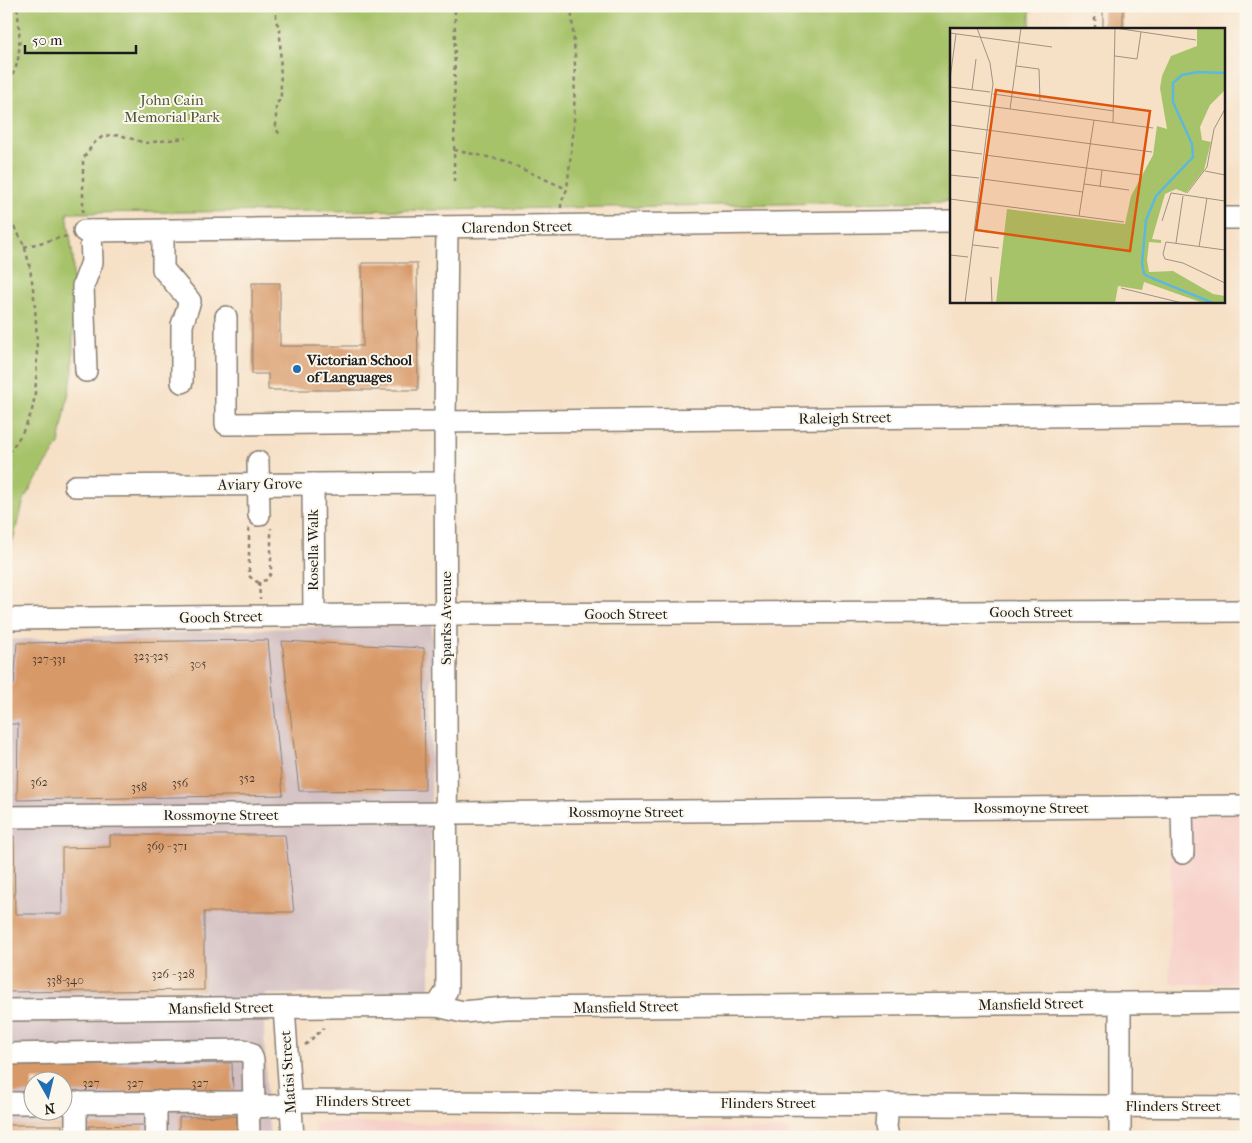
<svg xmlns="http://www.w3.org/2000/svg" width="1252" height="1143" font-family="'IM FELL French Canon',serif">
	<rect width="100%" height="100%" fill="#fbf7ec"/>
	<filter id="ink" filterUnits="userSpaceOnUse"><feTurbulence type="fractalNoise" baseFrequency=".02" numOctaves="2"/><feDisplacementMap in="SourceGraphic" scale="10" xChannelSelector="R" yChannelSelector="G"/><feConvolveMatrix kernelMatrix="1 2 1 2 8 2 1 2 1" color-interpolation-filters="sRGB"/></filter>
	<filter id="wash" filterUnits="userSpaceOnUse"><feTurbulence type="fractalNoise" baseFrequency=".0096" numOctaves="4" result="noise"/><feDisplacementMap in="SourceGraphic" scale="20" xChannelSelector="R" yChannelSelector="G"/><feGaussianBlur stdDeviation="1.12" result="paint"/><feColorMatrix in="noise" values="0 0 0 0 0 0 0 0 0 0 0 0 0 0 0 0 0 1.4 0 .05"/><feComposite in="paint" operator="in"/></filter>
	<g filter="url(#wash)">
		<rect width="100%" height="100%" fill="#f6e0c6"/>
		<!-- built -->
		<g fill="#f7d0c9">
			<polygon points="1246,814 1246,984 1170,984 1170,816"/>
			<polygon points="314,1122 789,1130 791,1137 316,1137"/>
		</g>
		<!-- industrial -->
		<path fill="#d2bec1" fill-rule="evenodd" d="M432,622L430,993L265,994L264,1030L267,1107L270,1137H6V640ZM32,1080H62V1110H32Z"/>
		<!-- green -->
		<polygon fill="#a7c36a" stroke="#627043" points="6,6 1030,6 1030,29 951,29 951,201 440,210 67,213 73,258 73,370 59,444 25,497 6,564"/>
		<g id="blocks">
			<!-- building -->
			<g fill="#d89968">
				<rect x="1103" y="6" width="20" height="23"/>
				<polygon points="362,263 417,263 418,390 268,390 268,374 252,374 252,283 280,283 280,346 363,346"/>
				<polygon points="268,640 283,795 17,800 18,724 6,724 6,685 14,685 17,643"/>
				<polygon points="282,641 424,648 425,790 299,791"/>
				<polygon points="110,835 285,835 294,912 204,912 204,990 6,992 6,836 14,836 15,914 62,914 62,848 110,847"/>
				<polygon points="232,1063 233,1091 62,1093 62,1080 32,1080 32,1093 6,1093 6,1065"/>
				<polygon points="237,1116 237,1137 179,1137 179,1117"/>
				<rect x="6" y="1125" width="56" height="12"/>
				<polygon points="144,1125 144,1137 89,1137 89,1126"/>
			</g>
		</g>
	</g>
	<g filter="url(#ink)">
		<use href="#blocks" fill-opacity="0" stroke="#897e71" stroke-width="1"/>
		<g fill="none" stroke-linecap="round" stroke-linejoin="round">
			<!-- minor casing -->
			<g stroke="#897e71" stroke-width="24">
				<g id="minor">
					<polyline points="1223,218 1246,218"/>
					<polyline points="163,230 163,269 190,301 182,325 182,382"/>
					<polyline points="84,231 951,221"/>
					<polyline points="226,317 226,424 1246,414"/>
					<polyline points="86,371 83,286 92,262 91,231"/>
					<polyline points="258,462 259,515"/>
					<polyline points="313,484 314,616"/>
					<polyline points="75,486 445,483"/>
					<polyline points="6,619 446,614 1246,611"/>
					<polyline points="1182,807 1183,853"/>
					<polyline points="6,817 1246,806"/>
					<polyline points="1120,1003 1120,1137"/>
					<polyline points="437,1006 447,990 445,421 447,228"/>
					<polyline points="284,1008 293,1137"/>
					<polyline points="6,1010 437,1006 463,1012 505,1008 1246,1002"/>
					<polyline points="6,1054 243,1050 250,1053 253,1060 254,1107"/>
					<polyline points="156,1101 156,1137"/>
					<polyline points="290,1101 1246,1107"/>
					<polyline points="248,1102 249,1137"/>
					<polyline points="6,1103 32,1103"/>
					<polyline points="62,1103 248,1102 254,1107 290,1105"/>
					<polyline points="888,1104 886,1127 888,1137"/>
					<polyline points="76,1137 76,1102"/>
				</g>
			</g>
			<!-- path -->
			<g stroke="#897e71" stroke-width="2.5" stroke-dasharray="4 4" stroke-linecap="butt">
				<polyline points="276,6 276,22 280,27 281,99 276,104 276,129 281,136"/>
				<polyline points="1095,29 1095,6"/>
				<path d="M6,66C15,77 10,87 6,100"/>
				<path d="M12,75C23,60 19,24 17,6"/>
				<polyline points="454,150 502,160 567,189"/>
				<polyline points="454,182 455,6"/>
				<polyline points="561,208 561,203 567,189 574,126 575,56 571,6"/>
				<path d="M6,213C12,224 20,235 24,246C37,280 41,375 32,410C27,427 17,442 6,456"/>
				<polyline points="83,213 83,159 93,144 102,137 111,135 123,136 145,143 186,138"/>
				<polyline points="24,247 67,236"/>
				<polyline points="249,528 249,576 257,582 267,580 271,573 271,528"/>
				<polyline points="259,582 260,599"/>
				<polyline points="305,1045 324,1028"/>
			</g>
			<!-- minor -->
			<use href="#minor" stroke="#fff" stroke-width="21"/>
		</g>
	</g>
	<!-- markers -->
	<circle fill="#1f6fb2" stroke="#fbf7ec" stroke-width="2" cx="297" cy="369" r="5"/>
	<g text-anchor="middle" stroke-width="4" stroke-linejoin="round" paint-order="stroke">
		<!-- number labels -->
		<g font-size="12" fill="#4b3b2f">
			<text x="151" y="660">323-325</text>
			<text x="49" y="663">327-331</text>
			<text x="198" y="668">305</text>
			<text x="247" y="782">352</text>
			<text x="39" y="786">362</text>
			<text x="180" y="787">356</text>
			<text x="139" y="791">358</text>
			<text x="167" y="850">369 - 371</text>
			<text x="173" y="978">326 - 328</text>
			<text x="65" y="984">338-340</text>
			<text x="91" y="1087">327</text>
			<text x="135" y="1087">327</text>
			<text x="200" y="1087">327</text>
		</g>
		<!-- park labels -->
		<g font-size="15" fill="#4d5637" stroke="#fbf7ec">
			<text x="172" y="105">John Cain<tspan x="172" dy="17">Memorial Park</tspan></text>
		</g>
		<!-- street labels -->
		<g font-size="15" fill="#1c1c1c" stroke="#fbf7ec">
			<text transform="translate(517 227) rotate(-1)" y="5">Clarendon Street</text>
			<text transform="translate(845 418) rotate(-1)" y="5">Raleigh Street</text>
			<text transform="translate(260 484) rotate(-1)" y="5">Aviary Grove</text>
			<text transform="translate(313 550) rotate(-90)" y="5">Rosella Walk</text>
			<text x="1031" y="617">Gooch Street</text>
			<text x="626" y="619">Gooch Street</text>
			<text transform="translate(221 617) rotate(-1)" y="5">Gooch Street</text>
			<text transform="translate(446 618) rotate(-90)" y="5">Sparks Avenue</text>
			<text x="1031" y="813">Rossmoyne Street</text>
			<text x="626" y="817">Rossmoyne Street</text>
			<text x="221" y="820">Rossmoyne Street</text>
			<text transform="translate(1031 1004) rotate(-1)" y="5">Mansfield Street</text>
			<text transform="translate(626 1007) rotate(-1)" y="5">Mansfield Street</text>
			<text transform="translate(221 1008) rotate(-1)" y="5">Mansfield Street</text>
			<text transform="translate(288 1072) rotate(-94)" y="5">Matisi Street</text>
			<text x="363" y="1106">Flinders Street</text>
			<text x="768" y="1108">Flinders Street</text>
			<text x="1173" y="1111">Flinders Street</text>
		</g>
		<!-- poi labels -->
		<g font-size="15" font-weight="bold" fill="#1c1c1c" stroke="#fbf7ec" text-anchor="start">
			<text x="307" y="365">Victorian School<tspan x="307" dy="17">of Languages</tspan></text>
		</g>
	</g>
	<!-- overview -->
	<g transform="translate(950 28)">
		<rect width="275" height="275" fill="#f6e0c6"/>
		<path d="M247,0H275V62L260,77L250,99L252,112L261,114L254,142L236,165L226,161L215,166L202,211L211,212V215L199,214L197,232L199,244L223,243L263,266L275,268V275H253L194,254L192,262L168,258L165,275H46L57,181L175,196L181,168L203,127L207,98L217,101L210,60L212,48L221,28L247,18Z" fill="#a7c36a"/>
		<path fill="none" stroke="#5db8db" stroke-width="2.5" d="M263,275L199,249L194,246L192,235L196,192L206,168L243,129L242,116L223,74V55L232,47L248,44L275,45"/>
		<path fill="none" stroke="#9f9282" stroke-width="1" d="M0,5L102,19M165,28L187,31L191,4M66,38L89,41L90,73M0,51L6,6M0,59L40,64M22,62L26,31M43,66L164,83M0,73L203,100M60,81L71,0M163,95L165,0L246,12M0,97L202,124M0,122L32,126M35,127L191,147M255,143L275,147M0,147L29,150M32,151L133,164M134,156L179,162M150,159L152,142M237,165L257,139L264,101L275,81M0,171L174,194M129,188L144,92M212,193L221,165L275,173M226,215L233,168M23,217L49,220M249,219L257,170M275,222L216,214L213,226L215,231L233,235L275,255M0,227L18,229M41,249L42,275M171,260L232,275M15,275L43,56L40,35L27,0"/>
		<path fill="#de560d" fill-opacity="0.15" stroke="#de560d" stroke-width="2.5" d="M46,62L200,83L180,223L26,202Z"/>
		<rect width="275" height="275" fill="none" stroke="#1c1c1c" stroke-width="2.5"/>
	</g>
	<!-- margin -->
	<rect width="1252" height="1143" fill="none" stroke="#fbf7ec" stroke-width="25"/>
	<!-- north arrow -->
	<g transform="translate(48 1096) rotate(172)"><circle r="24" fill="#fbf7ec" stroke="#a29f99"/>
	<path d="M0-4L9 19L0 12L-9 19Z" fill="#1f6fb2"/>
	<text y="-8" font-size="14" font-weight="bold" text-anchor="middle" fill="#1c1c1c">N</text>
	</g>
	<!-- scale -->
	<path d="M25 45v8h111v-8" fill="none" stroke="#1c1c1c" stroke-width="2.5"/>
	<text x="32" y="45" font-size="15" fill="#1c1c1c" stroke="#fbf7ec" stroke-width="4" paint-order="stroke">50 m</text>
</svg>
